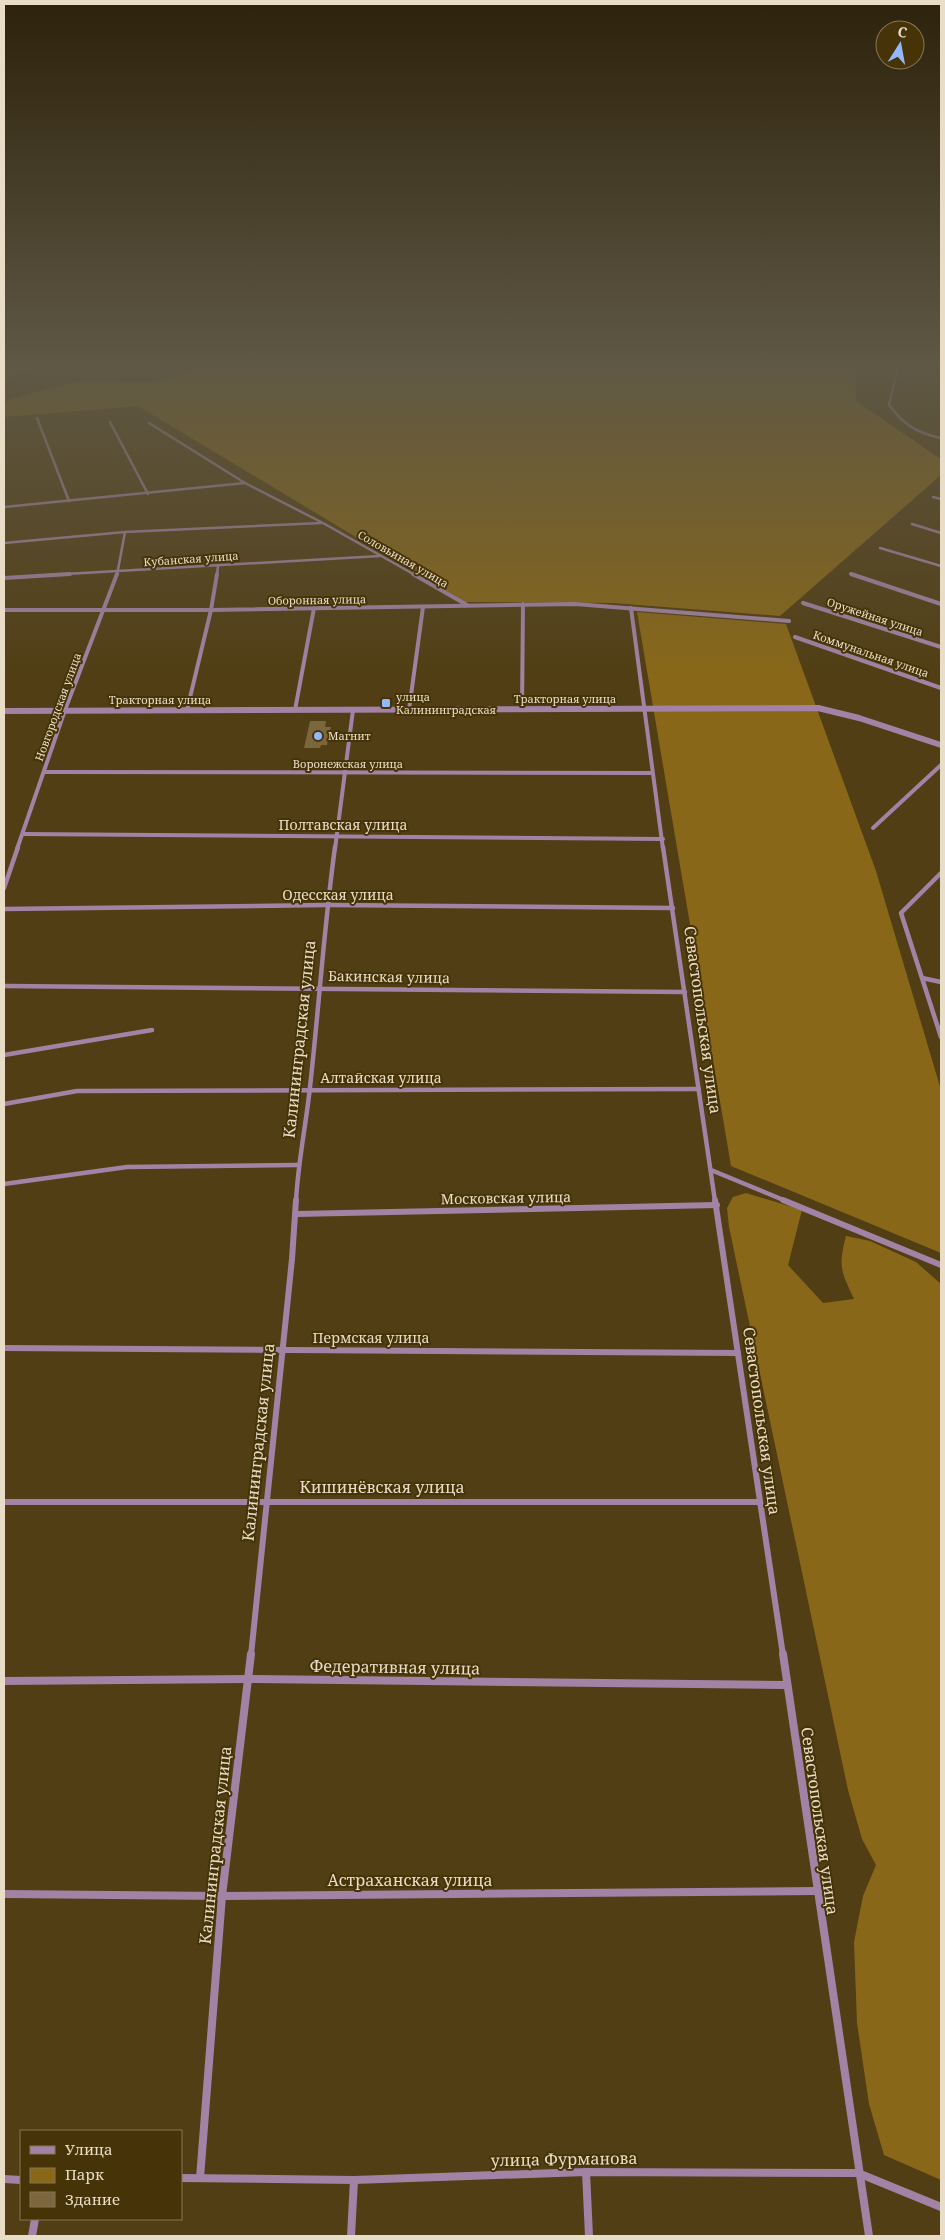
<svg xmlns="http://www.w3.org/2000/svg" width="945" height="2240" font-family="'Noto Serif',serif">
	<rect width="100%" height="100%" fill="#513e14"/>
	<!-- green -->
	<g fill="#886718">
		<polygon points="4,363 51,363 4,379"/>
		<path d="M199,363H855L856,401L941,459V475L780,616L613,603L464,602L138,406L4,417V402C29,394 55,384 82,382C123,379 163,393 199,363Z"/>
		<polygon points="637,612 786,624 876,871 941,1090 941,1253 731,1166"/>
		<path d="M746,1193L802,1210L788,1265L823,1303L854,1299C841,1271 838,1267 846,1236L870,1241L916,1262L941,1284V2180L884,2155L869,2104L857,2023L854,1942L863,1896L876,1865L862,1839L848,1790L729,1227L727,1208L733,1197Z"/>
	</g>
	<!-- building -->
	<polygon fill="#7b663d" points="310,721 326,721 325,727 331,727 327,745 321,745 320,748 304,748"/>
	<g fill="none" stroke-linecap="round" stroke-linejoin="round">
		<!-- minor-far4 -->
		<g stroke="#a283a5" stroke-width="2.5">
			<path d="M899,363L889,405C904,425 917,433 941,438"/>
			<polyline points="37,418 69,501"/>
			<polyline points="110,422 148,494"/>
			<polyline points="149,423 245,483 323,523 415,575"/>
			<polyline points="933,497 941,499"/>
			<polyline points="4,507 245,483"/>
			<polyline points="912,524 941,533"/>
			<polyline points="4,543 125,532 322,523"/>
			<polyline points="880,548 941,566"/>
			<polyline points="851,574 855,575"/>
			<polyline points="48,575 380,556"/>
			<polyline points="117,575 125,532"/>
			<polyline points="217,575 218,566"/>
		</g>
		<!-- minor-far3 -->
		<g stroke="#a283a5" stroke-width="4">
			<polyline points="413,574 467,605"/>
			<polyline points="851,574 941,604"/>
			<polyline points="4,578 70,574"/>
			<polyline points="803,603 941,647"/>
			<polyline points="631,608 663,849"/>
			<polyline points="4,610 211,610 575,604 789,621"/>
			<polyline points="795,637 941,688"/>
			<polyline points="187,710 211,610 217,574"/>
			<polyline points="295,710 314,608"/>
			<polyline points="409,710 423,607"/>
			<polyline points="522,710 523,604"/>
			<polyline points="44,772 652,773"/>
			<polyline points="873,828 941,765"/>
			<polyline points="23,834 663,839"/>
			<polyline points="17,849 65,710 117,574"/>
			<polyline points="335,849 353,710"/>
		</g>
		<!-- minor-far2 -->
		<g stroke="#a283a5" stroke-width="4.5">
			<polyline points="663,847 715,1201"/>
			<polyline points="941,873 901,913 941,1037"/>
			<polyline points="4,888 18,847"/>
			<polyline points="4,909 327,905 673,908"/>
			<polyline points="922,978 941,982"/>
			<polyline points="4,986 685,992"/>
			<polyline points="4,1055 152,1030"/>
			<polyline points="4,1104 77,1091 699,1089"/>
			<polyline points="711,1170 786,1201"/>
			<polyline points="4,1184 127,1167 298,1165"/>
			<path d="M296,1201C298,1162 306,1125 310,1087C319,1007 324,927 335,847"/>
		</g>
		<!-- minor-far1 -->
		<g stroke="#a283a5" stroke-width="6">
			<polyline points="715,1200 783,1655"/>
			<polyline points="783,1200 941,1265"/>
			<polyline points="296,1214 717,1205"/>
			<polyline points="4,1348 738,1353"/>
			<polyline points="4,1502 760,1502"/>
			<polyline points="251,1655 292,1259 296,1200"/>
		</g>
		<!-- minor -->
		<g stroke="#a283a5" stroke-width="8">
			<polyline points="783,1654 869,2236"/>
			<polyline points="4,1681 248,1679 786,1685"/>
			<polyline points="4,1894 222,1896 816,1891"/>
			<polyline points="586,2172 589,2236"/>
			<polyline points="181,2178 354,2180 586,2172 858,2173 941,2207"/>
			<polyline points="200,2178 222,1896 251,1654"/>
			<polyline points="4,2179 21,2180"/>
			<polyline points="32,2236 35,2219"/>
			<polyline points="351,2236 354,2180"/>
		</g>
		<!-- tertiary -->
		<polyline stroke="#a283a5" stroke-width="6" points="4,711 818,708 859,718 941,745"/>
	</g>
	<!-- sky -->
	<linearGradient id="sky" x2="0" y2="1"><stop stop-color="#2d220b"/><stop offset="0.54" stop-color="#5f5845"/><stop offset="1" stop-color="#5f5845" stop-opacity="0"/></linearGradient>
	<rect width="945" height="676" fill="url(#sky)"/>
	<!-- markers -->
	<g fill="#93b7fd" stroke="#463307" stroke-width="2">
		<rect x="381" y="698" width="10" height="10" rx="2.5"/>
		<circle cx="318" cy="736" r="5"/>
	</g>
	<g text-anchor="middle" stroke-width="4" stroke-linejoin="round" paint-order="stroke">
		<!-- far-street labels -->
		<g font-size="11" fill="#e9ddc8" stroke="#463307">
			<text transform="translate(191 559) rotate(-4)" y="4">Кубанская улица</text>
			<text transform="translate(403 559) rotate(30)" y="4">Соловьиная улица</text>
			<text transform="translate(317 600) rotate(-1)" y="4">Оборонная улица</text>
			<text transform="translate(875 617) rotate(18)" y="4">Оружейная улица</text>
			<text transform="translate(871 654) rotate(19)" y="4">Коммунальная улица</text>
			<text x="565" y="703">Тракторная улица</text>
			<text x="160" y="704">Тракторная улица</text>
			<text transform="translate(58 707) rotate(-70)" y="4">Новгородская улица</text>
			<text x="348" y="768">Воронежская улица</text>
		</g>
		<!-- far-poi labels -->
		<g font-size="11" fill="#e9ddc8" stroke="#463307" text-anchor="start">
			<text x="396" y="701">улица<tspan x="396" dy="13">Калининградская</tspan></text>
			<text x="328" y="740">Магнит</text>
		</g>
		<!-- street labels -->
		<g font-size="14" fill="#e9ddc8" stroke="#463307">
			<text x="343" y="830">Полтавская улица</text>
			<text x="338" y="900">Одесская улица</text>
			<text transform="translate(389 977) rotate(1)" y="5">Бакинская улица</text>
			<text x="381" y="1083">Алтайская улица</text>
			<text transform="translate(506 1198) rotate(-1)" y="5">Московская улица</text>
			<text x="371" y="1343">Пермская улица</text>
		</g>
		<!-- near-street labels -->
		<g font-size="16" fill="#e9ddc8" stroke="#463307">
			<text transform="translate(703 1020) rotate(82)" y="6">Севастопольская улица</text>
			<text transform="translate(299 1039) rotate(-84)" y="6">Калининградская улица</text>
			<text transform="translate(762 1421) rotate(82)" y="6">Севастопольская улица</text>
			<text transform="translate(258 1442) rotate(-84)" y="6">Калининградская улица</text>
			<text x="382" y="1493">Кишинёвская улица</text>
			<text transform="translate(395 1667) rotate(1)" y="6">Федеративная улица</text>
			<text transform="translate(820 1821) rotate(82)" y="6">Севастопольская улица</text>
			<text transform="translate(215 1845) rotate(-84)" y="6">Калининградская улица</text>
			<text x="410" y="1886">Астраханская улица</text>
			<text transform="translate(564 2159) rotate(-1)" y="6">улица Фурманова</text>
		</g>
	</g>
	<!-- border -->
	<rect width="945" height="2240" fill="none" stroke="#e9ddc8" stroke-width="10"/>
	<!-- legend -->
	<rect x="20" y="2130" width="162" height="90" fill="#463307" stroke="#877754"/>
	<rect x="30" y="2146" width="25" height="8" fill="#a283a5" stroke="#877754"/>
	<text x="65" y="2155" font-size="15" fill="#e9ddc8">Улица</text>
	<rect x="30" y="2168" width="25" height="15" fill="#886718" stroke="#877754"/>
	<text x="65" y="2180" font-size="15" fill="#e9ddc8">Парк</text>
	<rect x="30" y="2192" width="25" height="15" fill="#7b663d" stroke="#877754"/>
	<text x="65" y="2205" font-size="15" fill="#e9ddc8">Здание</text>
	<!-- north arrow -->
	<g transform="translate(900 45) rotate(11)"><circle r="24" fill="#463307" stroke="#877754"/>
	<path d="M0-4L9 19L0 12L-9 19Z" fill="#93b7fd"/>
	<text y="-8" font-size="14" font-weight="bold" text-anchor="middle" fill="#e9ddc8">С</text>
	</g>
</svg>
